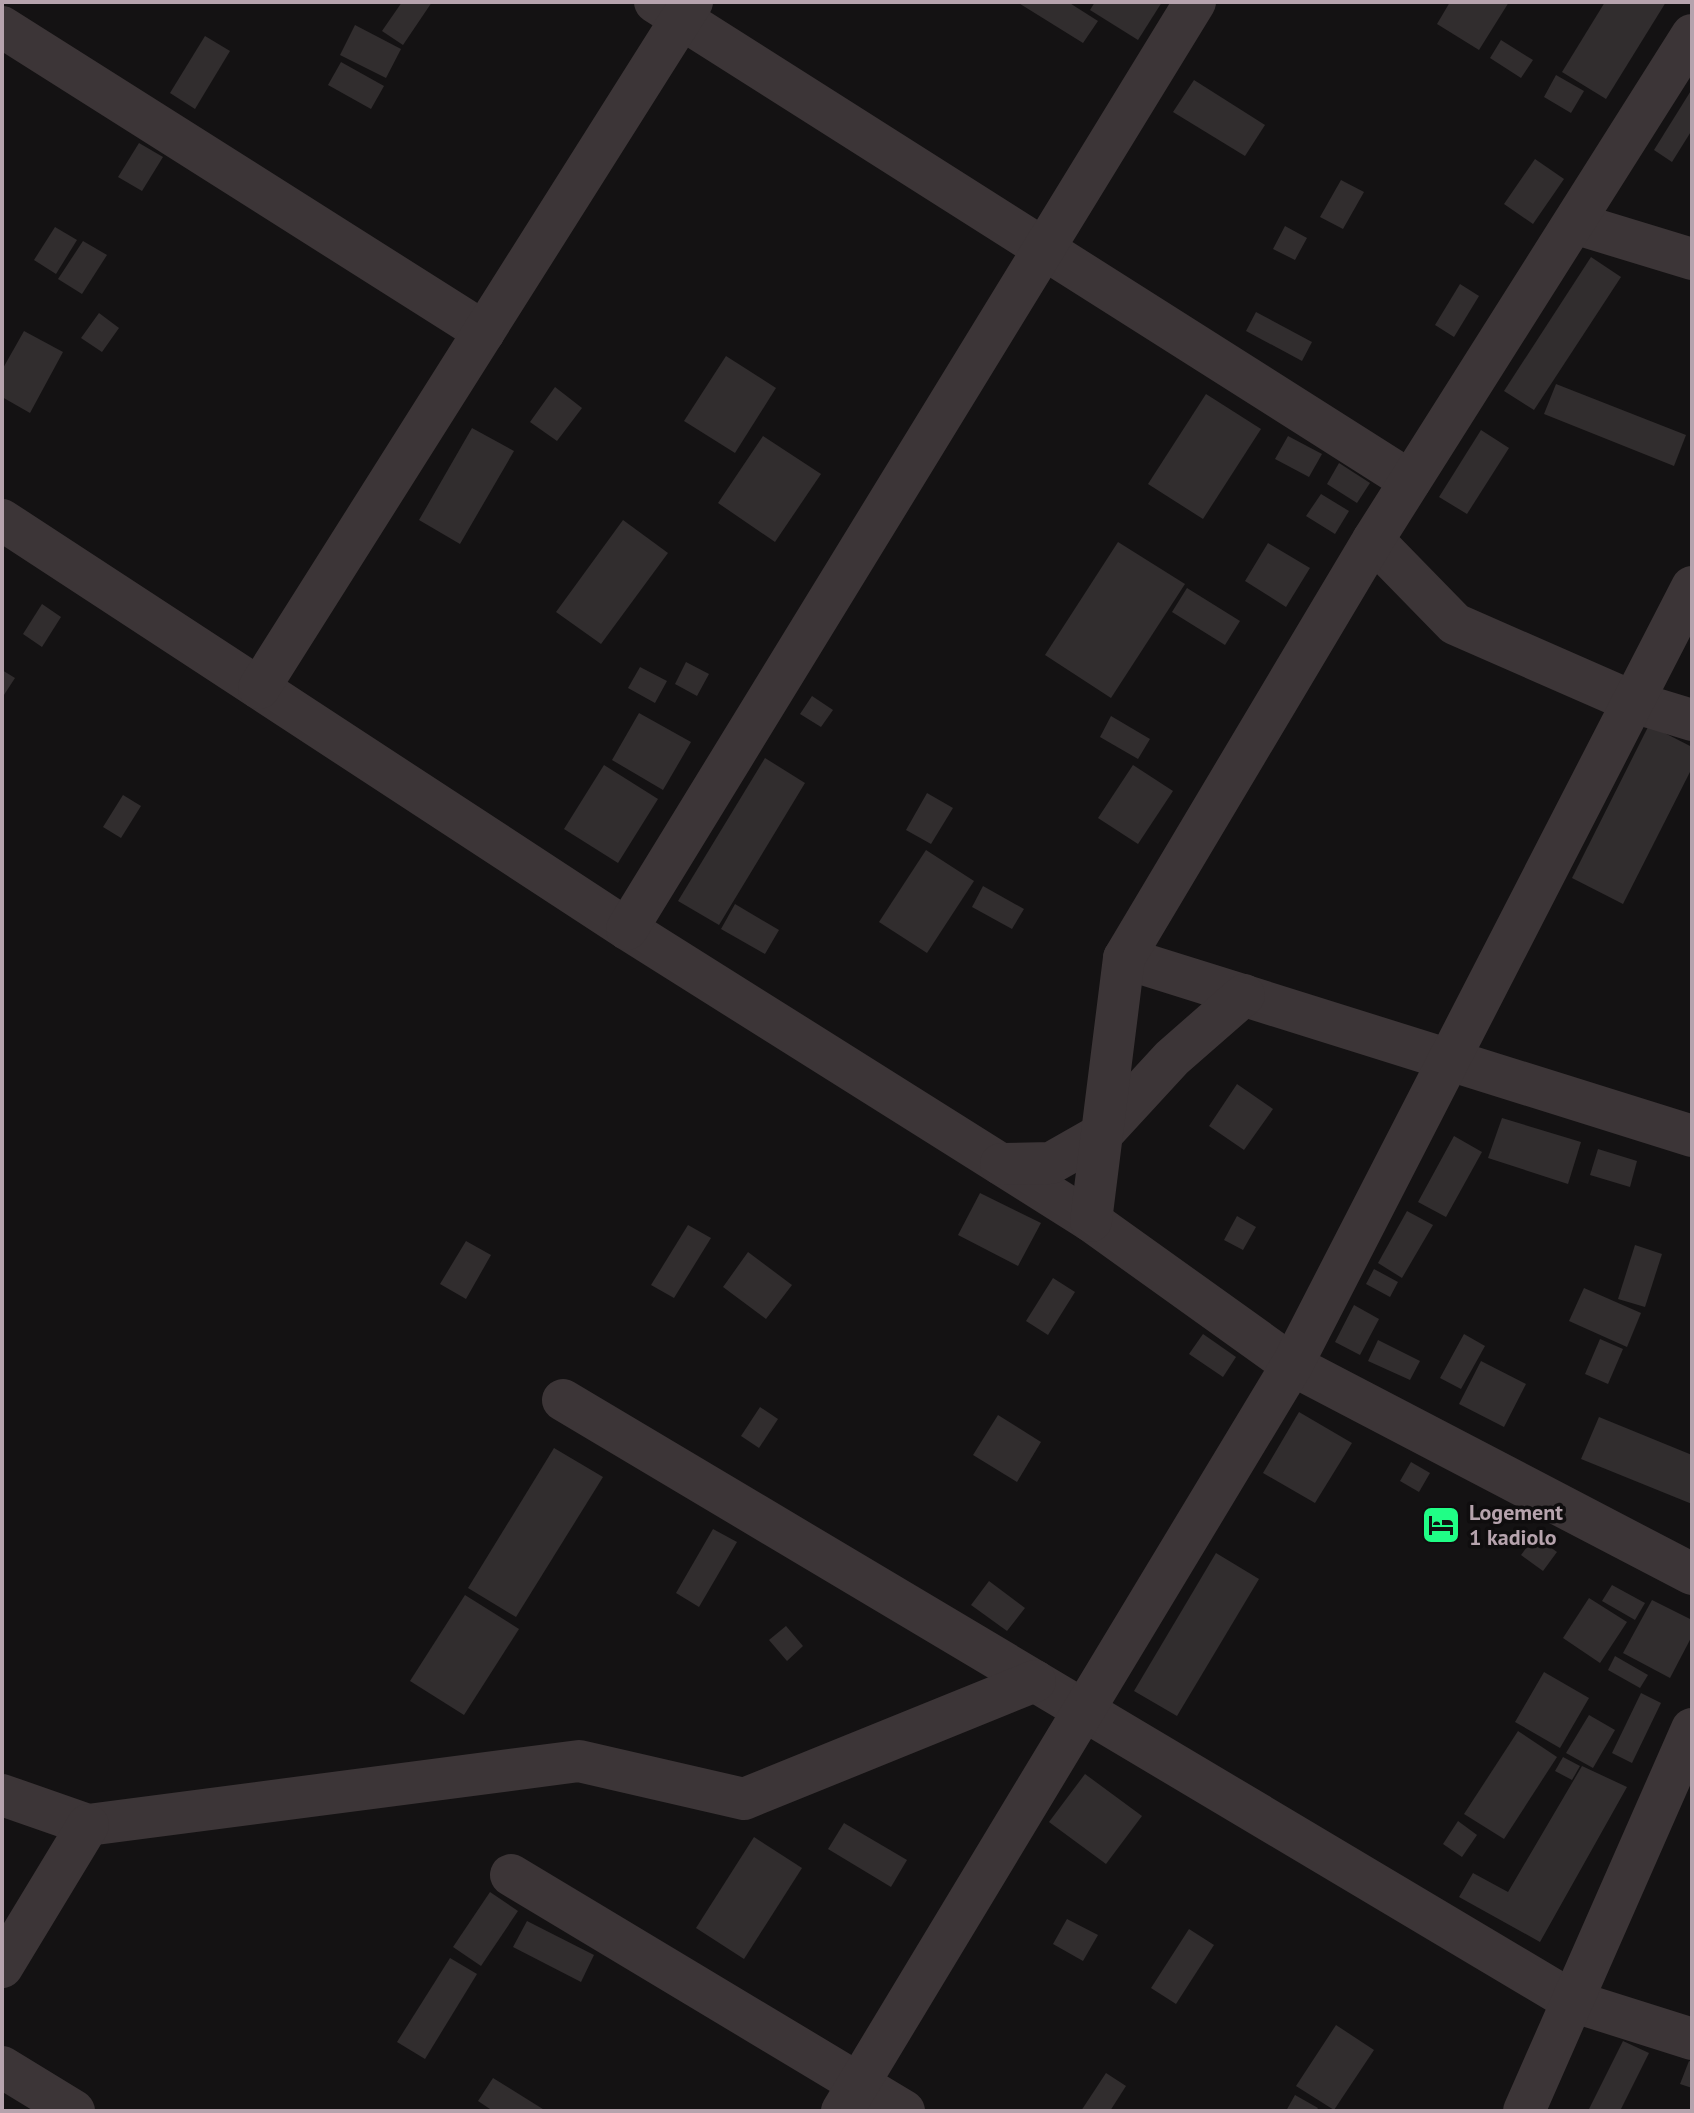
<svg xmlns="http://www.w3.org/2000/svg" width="1694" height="2113" font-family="'PT Sans',sans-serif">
	<rect width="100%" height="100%" fill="#141213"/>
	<!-- building -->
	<g fill="#312d2e">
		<polygon points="402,2 432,2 403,45 382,31"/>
		<polygon points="1017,2 1068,2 1098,21 1083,43"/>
		<polygon points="1095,2 1162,2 1138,40 1090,10"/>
		<polygon points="1450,2 1509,2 1479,50 1437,24"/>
		<polygon points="1605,2 1666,2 1606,99 1562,72"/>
		<polygon points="355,25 401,49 386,78 340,55"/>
		<polygon points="205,36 230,51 195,109 170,93"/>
		<polygon points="1501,40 1533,60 1521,78 1490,58"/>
		<polygon points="341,62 384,86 371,109 328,85"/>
		<polygon points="1556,75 1584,91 1571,113 1544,97"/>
		<polygon points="1194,80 1265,125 1245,156 1173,112"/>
		<polygon points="1692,89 1692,130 1672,162 1654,150"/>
		<polygon points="139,143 163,157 142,191 118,177"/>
		<polygon points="1535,159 1564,179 1533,224 1504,204"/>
		<polygon points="1341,180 1364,192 1343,229 1320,217"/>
		<polygon points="1285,226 1307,238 1295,260 1273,249"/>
		<polygon points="55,227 77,240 56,274 34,260"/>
		<polygon points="83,241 107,255 82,294 58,279"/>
		<polygon points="1591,257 1621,277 1534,410 1504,391"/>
		<polygon points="1460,284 1479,296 1454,337 1435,325"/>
		<polygon points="1256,312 1312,342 1302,361 1246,331"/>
		<polygon points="99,313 119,328 102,352 81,338"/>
		<polygon points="24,331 63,352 30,413 2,397 2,370"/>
		<polygon points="726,356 776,388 735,453 684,421"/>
		<polygon points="1556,384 1686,435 1674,466 1544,414"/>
		<polygon points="555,387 582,408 557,441 530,422"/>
		<polygon points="1206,394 1261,429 1203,519 1148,484"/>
		<polygon points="472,428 514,451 460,544 419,520"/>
		<polygon points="1481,430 1509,448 1467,514 1439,497"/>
		<polygon points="763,436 821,474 775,542 718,503"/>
		<polygon points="1288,436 1322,454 1309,477 1275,459"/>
		<polygon points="1339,463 1370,483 1357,503 1327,484"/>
		<polygon points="1321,494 1349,511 1335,534 1306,516"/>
		<polygon points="623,520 668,553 601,644 556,612"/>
		<polygon points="1118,542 1185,584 1111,698 1045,655"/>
		<polygon points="1268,543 1310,568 1286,607 1245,581"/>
		<polygon points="1187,588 1240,621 1225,645 1172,612"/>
		<polygon points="42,604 61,617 42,647 23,634"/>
		<polygon points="686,662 709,674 697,696 675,684"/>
		<polygon points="640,667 667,681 655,703 628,688"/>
		<polygon points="2,670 15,678 2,698"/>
		<polygon points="812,696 833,710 821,727 800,714"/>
		<polygon points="639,713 691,742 663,790 612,760"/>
		<polygon points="1111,716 1150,739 1138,759 1100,737"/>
		<polygon points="1649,725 1692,747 1692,768 1623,904 1572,878"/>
		<polygon points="765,758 805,783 719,925 678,901"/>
		<polygon points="604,765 658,799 618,863 564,829"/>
		<polygon points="1133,765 1173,791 1138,844 1098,818"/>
		<polygon points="927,793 953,808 931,844 906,830"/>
		<polygon points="123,795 141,806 121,838 103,827"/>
		<polygon points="926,850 974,881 927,953 879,922"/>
		<polygon points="983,886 1024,909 1012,929 972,907"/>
		<polygon points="735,904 779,930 765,954 721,929"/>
		<polygon points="1237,1084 1273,1109 1244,1150 1209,1126"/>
		<polygon points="1502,1118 1581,1142 1568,1184 1488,1158"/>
		<polygon points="1454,1136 1482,1152 1446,1217 1418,1202"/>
		<polygon points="1598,1149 1637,1161 1630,1187 1590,1175"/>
		<polygon points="980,1193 1041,1223 1018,1266 958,1235"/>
		<polygon points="1407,1211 1433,1225 1402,1278 1378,1263"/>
		<polygon points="1237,1216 1256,1227 1243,1250 1224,1240"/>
		<polygon points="688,1225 711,1238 674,1298 651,1285"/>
		<polygon points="466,1241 491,1255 466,1299 440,1284"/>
		<polygon points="1635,1245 1662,1254 1645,1307 1618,1299"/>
		<polygon points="748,1252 792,1285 766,1319 723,1287"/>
		<polygon points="1374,1269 1398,1282 1390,1297 1366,1284"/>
		<polygon points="1053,1278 1075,1292 1048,1335 1026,1321"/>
		<polygon points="1584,1288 1641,1313 1627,1347 1569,1321"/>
		<polygon points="1354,1305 1379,1319 1360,1355 1335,1342"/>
		<polygon points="1203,1334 1236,1357 1223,1377 1189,1354"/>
		<polygon points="1464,1334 1485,1346 1461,1389 1440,1378"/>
		<polygon points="1600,1339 1623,1349 1608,1384 1585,1374"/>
		<polygon points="1378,1340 1420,1361 1410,1380 1368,1361"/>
		<polygon points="1481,1361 1526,1384 1504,1427 1459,1404"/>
		<polygon points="760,1407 778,1419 759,1448 741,1436"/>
		<polygon points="1299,1412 1352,1443 1315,1503 1263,1473"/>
		<polygon points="998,1415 1041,1442 1017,1482 973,1455"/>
		<polygon points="1599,1417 1692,1455 1692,1504 1581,1459"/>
		<polygon points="554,1448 603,1477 516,1617 468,1588"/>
		<polygon points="1411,1462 1430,1473 1419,1492 1400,1481"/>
		<polygon points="713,1529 737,1542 699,1607 676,1593"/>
		<polygon points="1535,1536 1557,1552 1543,1571 1521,1555"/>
		<polygon points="1216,1553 1259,1579 1177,1716 1134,1691"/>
		<polygon points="989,1581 1025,1608 1007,1631 971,1605"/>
		<polygon points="1612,1585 1645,1603 1635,1620 1602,1601"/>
		<polygon points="465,1595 519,1629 464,1715 410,1681"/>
		<polygon points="1589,1598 1627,1622 1600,1663 1563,1638"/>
		<polygon points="1652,1600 1692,1620 1692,1636 1670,1678 1623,1653"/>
		<polygon points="786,1626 803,1646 787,1661 769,1640"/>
		<polygon points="1615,1656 1648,1675 1640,1688 1608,1670"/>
		<polygon points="1544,1672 1589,1698 1560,1748 1515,1722"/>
		<polygon points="1641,1693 1661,1703 1632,1763 1612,1753"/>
		<polygon points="1589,1715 1615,1730 1593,1768 1566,1753"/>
		<polygon points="1518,1731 1557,1757 1504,1839 1464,1814"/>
		<polygon points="1563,1757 1580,1766 1572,1780 1555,1771"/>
		<polygon points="1582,1766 1627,1787 1540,1942 1459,1897 1473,1873 1508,1892"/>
		<polygon points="1085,1774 1142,1816 1106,1864 1049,1822"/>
		<polygon points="1458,1821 1477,1835 1462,1857 1443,1844"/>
		<polygon points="844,1823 907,1860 891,1887 828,1849"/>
		<polygon points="754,1837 802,1868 744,1959 696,1928"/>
		<polygon points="490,1892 518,1911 481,1966 453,1947"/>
		<polygon points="1067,1919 1098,1935 1083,1961 1053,1944"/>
		<polygon points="527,1921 594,1955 581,1982 513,1947"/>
		<polygon points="1189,1929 1214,1945 1176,2004 1151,1988"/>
		<polygon points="450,1958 477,1974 425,2059 397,2042"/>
		<polygon points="1336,2025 1374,2050 1334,2110 1296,2086"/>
		<polygon points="1623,2041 1649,2053 1620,2111 1588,2111"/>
		<polygon points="1689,2061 1692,2062 1692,2088 1680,2084"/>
		<polygon points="1106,2073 1126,2086 1110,2111 1081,2111"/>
		<polygon points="493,2078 546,2111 493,2111 478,2101"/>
		<polygon points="1295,2095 1318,2108 1316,2111 1286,2111"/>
	</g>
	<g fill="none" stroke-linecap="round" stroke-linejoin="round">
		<!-- minor -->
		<g stroke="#3c3537" stroke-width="42">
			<polyline points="655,2 1410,481"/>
			<polyline points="2,27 484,332"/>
			<polyline points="1574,223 1692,259"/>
			<polyline points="2,520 627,929 1091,1221 1292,1365 1692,1574"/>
			<polyline points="1373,540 1455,624 1633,702 1692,720"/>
			<polyline points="259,688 692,2"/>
			<polyline points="627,929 1195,2"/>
			<polyline points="1124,958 1692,1136"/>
			<polyline points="1001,1164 1051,1163 1102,1134 1172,1058 1244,995"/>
			<polyline points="1091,1221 1124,958 1373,540 1692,35"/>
			<polyline points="563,1400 1572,2001 1692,2039"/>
			<polyline points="2,1795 88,1825 579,1761 744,1799 1035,1681"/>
			<polyline points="511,1875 904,2111"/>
			<polyline points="2,1967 88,1825"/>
			<polyline points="2,2067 74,2111"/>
			<polyline points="842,2111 1292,1365 1692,587"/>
			<polyline points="1524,2111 1692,1729"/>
		</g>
	</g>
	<!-- icons -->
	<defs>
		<g id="hotel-square" transform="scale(2)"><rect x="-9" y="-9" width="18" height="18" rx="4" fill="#20fe86" stroke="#0f0d0e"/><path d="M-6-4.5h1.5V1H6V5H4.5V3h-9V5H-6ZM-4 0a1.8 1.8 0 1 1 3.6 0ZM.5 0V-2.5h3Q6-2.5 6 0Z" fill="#111"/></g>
	</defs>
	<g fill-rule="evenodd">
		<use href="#hotel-square" x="1441" y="1525"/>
	</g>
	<g text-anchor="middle" stroke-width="7" stroke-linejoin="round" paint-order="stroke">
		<!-- poi labels -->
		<g font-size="22" font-weight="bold" fill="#b6a3ad" stroke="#0f0d0e" text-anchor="start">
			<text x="1469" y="1520">Logement<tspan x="1469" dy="25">1 kadiolo</tspan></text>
		</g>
	</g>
	<!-- border -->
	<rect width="1694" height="2113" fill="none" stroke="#b6a3ad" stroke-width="8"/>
</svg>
